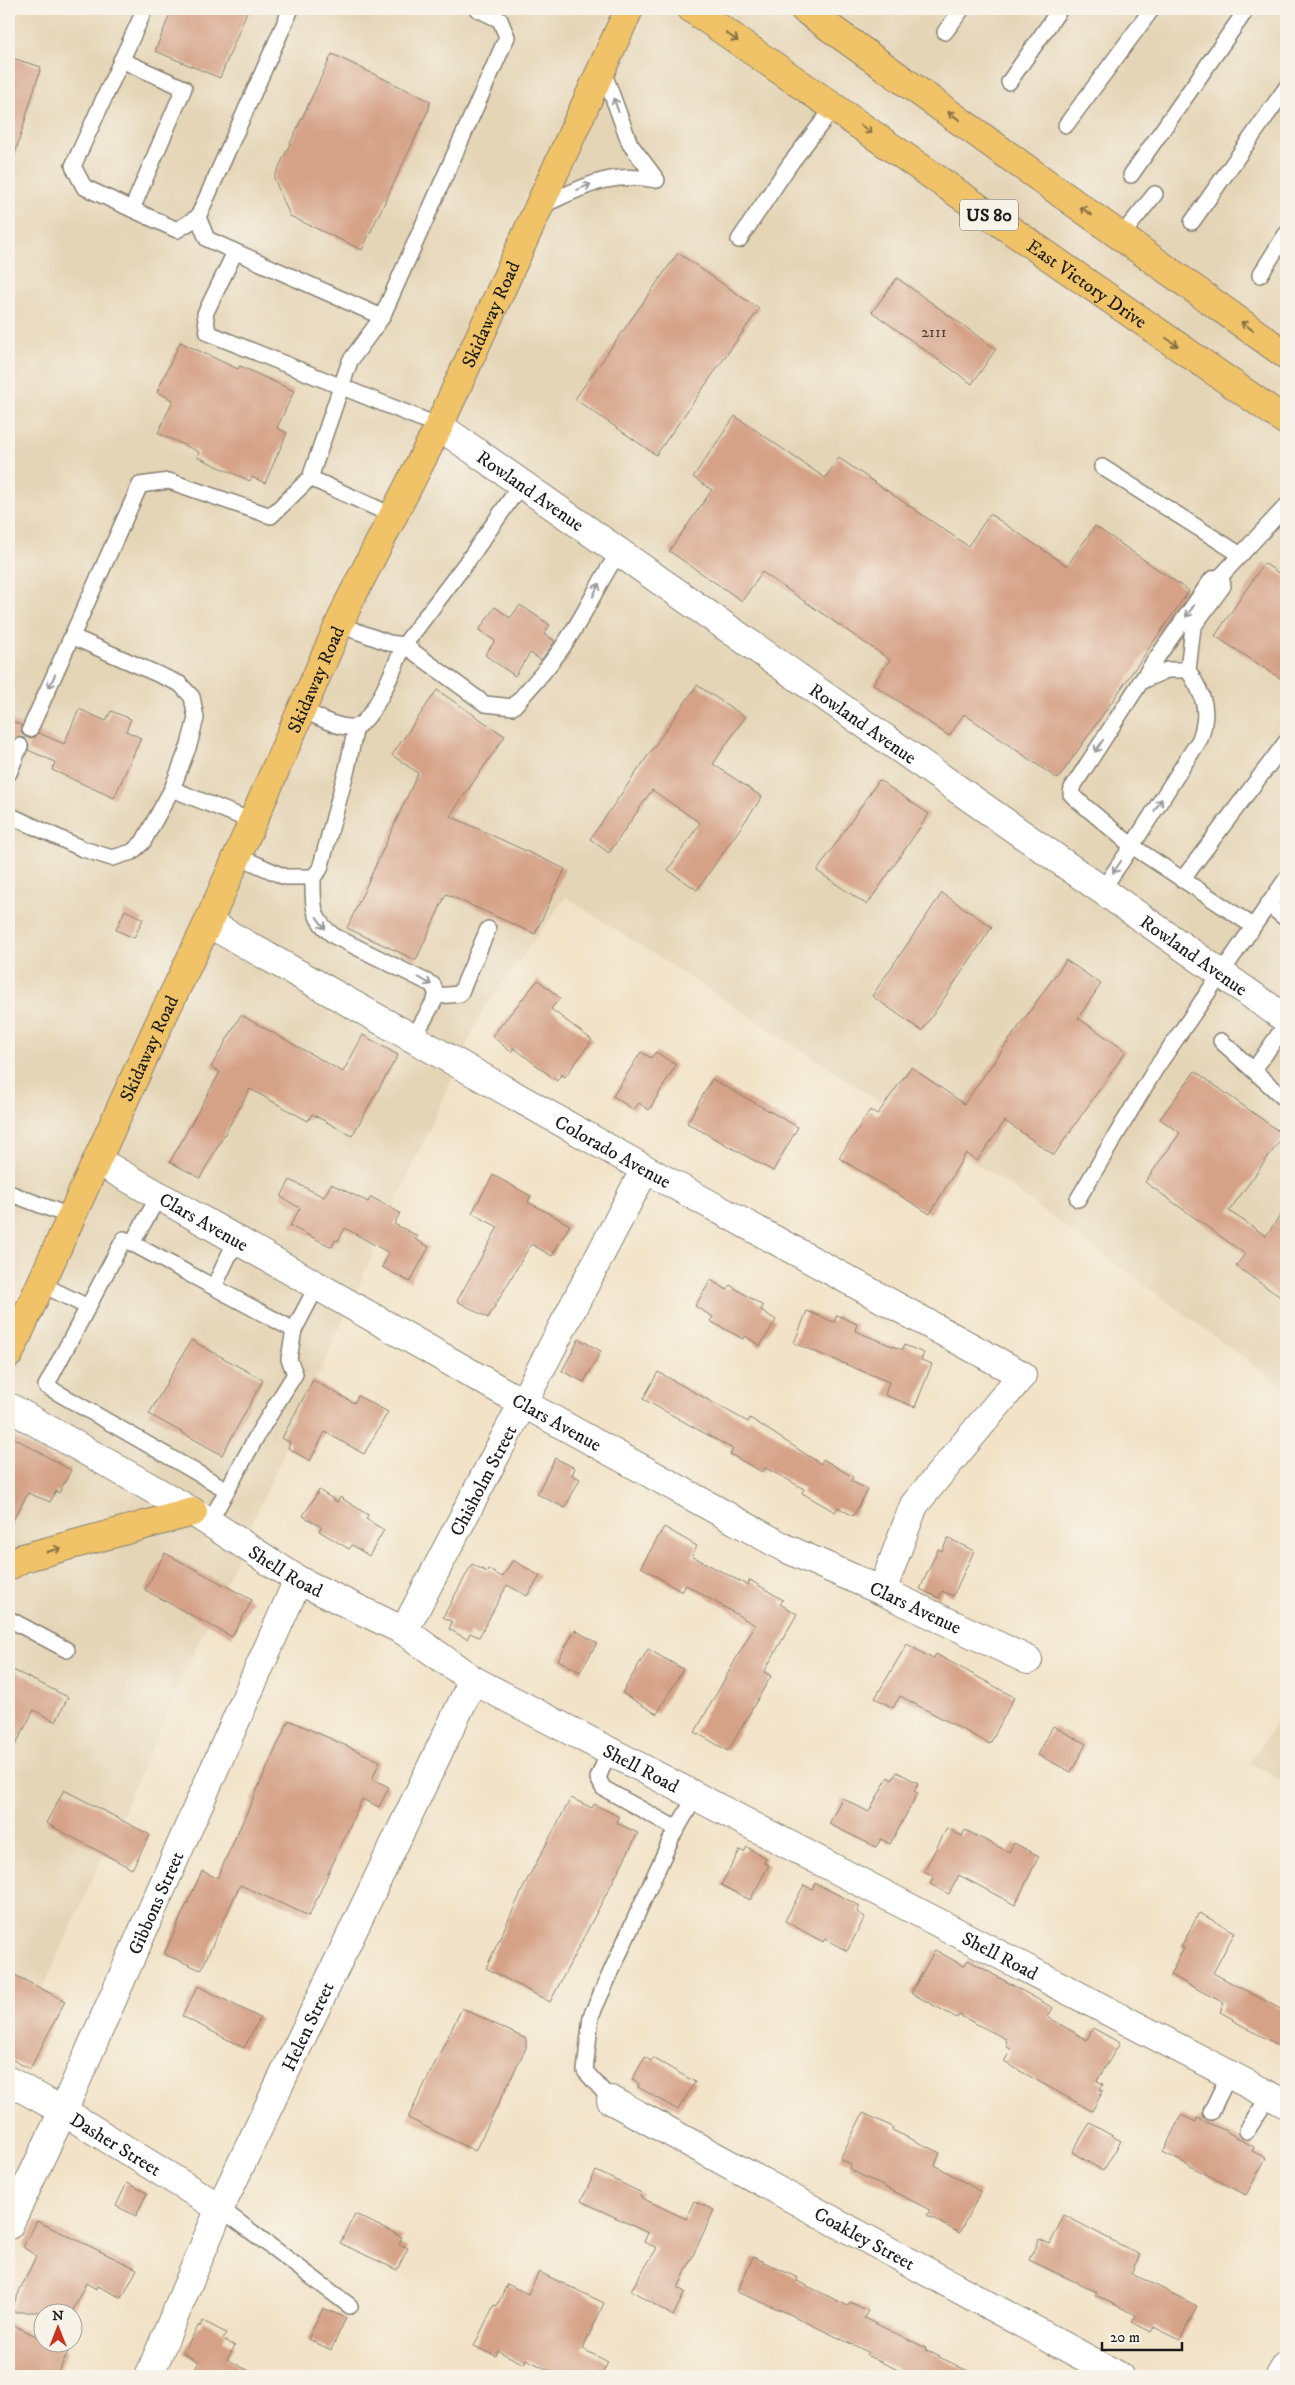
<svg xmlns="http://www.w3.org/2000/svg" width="1295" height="2385" font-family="'IM FELL DW Pica',serif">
	<rect width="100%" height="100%" fill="#f7f3e8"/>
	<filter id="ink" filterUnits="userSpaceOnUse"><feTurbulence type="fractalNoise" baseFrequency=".02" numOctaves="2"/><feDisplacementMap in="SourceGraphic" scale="10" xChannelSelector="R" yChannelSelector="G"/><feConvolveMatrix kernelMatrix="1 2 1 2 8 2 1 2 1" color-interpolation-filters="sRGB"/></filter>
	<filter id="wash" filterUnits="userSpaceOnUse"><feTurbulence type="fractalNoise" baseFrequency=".0096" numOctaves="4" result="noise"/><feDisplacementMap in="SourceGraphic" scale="20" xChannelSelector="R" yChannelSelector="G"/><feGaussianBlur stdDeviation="1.12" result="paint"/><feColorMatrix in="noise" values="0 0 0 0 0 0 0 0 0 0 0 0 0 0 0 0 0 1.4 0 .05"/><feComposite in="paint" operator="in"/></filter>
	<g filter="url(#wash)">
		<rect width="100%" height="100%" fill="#f2e3c8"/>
		<!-- built -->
		<g fill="#e5d5b7">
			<polygon points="9,9 1286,9 1286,1389 1010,1186 566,897 483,1009 9,2065"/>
			<polygon points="1286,1707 1286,1783 1250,1763"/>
		</g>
		<g id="blocks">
			<!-- building -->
			<g fill="#d5a287">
				<polygon points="172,9 248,9 220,78 155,51"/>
				<polygon points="332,54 430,101 429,109 362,250 290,216 274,178"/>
				<polygon points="9,57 41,67 14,157 9,156"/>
				<polygon points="678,253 759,309 656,455 575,399"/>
				<polygon points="897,278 996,349 972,384 872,312"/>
				<polygon points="180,342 238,369 240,366 294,391 277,428 287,433 265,483 252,477 250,481 197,457 199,452 158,433 173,400 157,392"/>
				<polygon points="735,416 825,478 839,458 968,546 990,514 1067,566 1095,526 1189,591 1058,779 964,714 949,736 873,684 890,660 762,572 742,601 669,551 712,490 693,477"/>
				<polygon points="1264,563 1286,578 1286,682 1215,636"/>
				<polygon points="520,605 550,625 544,634 555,641 541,660 530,653 515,676 485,655 495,641 479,630 495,607 510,618"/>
				<polygon points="697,685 745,717 713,764 762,797 697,890 668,870 700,823 652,790 609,853 590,839"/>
				<polygon points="437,690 505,736 450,816 565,869 535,934 446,894 416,960 347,928 418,773 392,755"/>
				<polygon points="79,709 106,721 111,711 131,719 126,731 141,738 114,798 52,770 55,762 28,750 29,744 24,738 18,737 11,743 9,742 9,720 21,725 22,734 27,738 35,737 39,733 64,744"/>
				<polygon points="879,780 929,814 867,905 817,871"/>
				<polygon points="942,893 992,927 922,1031 872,996"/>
				<polygon points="125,910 143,919 134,938 116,930"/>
				<polygon points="1066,960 1101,984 1078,1018 1126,1051 1054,1155 1005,1121 977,1161 966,1153 930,1214 839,1158 870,1110 877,1115 911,1067 964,1104"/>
				<polygon points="538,980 560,998 551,1009 592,1040 565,1077 561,1074 557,1081 514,1048 511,1052 492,1036"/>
				<polygon points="241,1015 343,1072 363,1035 398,1055 352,1136 312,1114 308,1121 250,1089 200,1178 170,1162 220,1072 211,1067"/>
				<polygon points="641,1052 651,1058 656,1052 676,1065 649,1110 639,1103 634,1110 613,1096"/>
				<polygon points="1195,1071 1284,1135 1229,1211 1266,1236 1286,1207 1286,1301 1236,1266 1245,1254 1145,1182 1180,1133 1160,1119"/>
				<polygon points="712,1079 798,1127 773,1171 687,1123"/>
				<polygon points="493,1175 531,1196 528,1202 570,1225 552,1256 531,1244 488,1318 457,1301 498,1227 472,1213"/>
				<polygon points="290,1180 324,1197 331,1184 368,1202 371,1197 400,1213 394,1224 418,1236 415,1239 429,1247 410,1282 382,1267 389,1253 345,1228 338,1241 335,1240 332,1247 290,1226 300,1208 281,1197"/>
				<polygon points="711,1280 727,1290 730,1285 763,1306 761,1310 776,1320 760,1346 745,1336 743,1339 710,1321 713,1317 695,1306"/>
				<polygon points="807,1311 834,1322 837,1315 857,1324 855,1331 902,1350 904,1345 924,1353 921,1360 932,1364 915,1407 885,1395 889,1382 794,1343"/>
				<polygon points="579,1339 601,1351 584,1382 562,1371"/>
				<polygon points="191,1340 263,1380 222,1455 149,1414"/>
				<polygon points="658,1372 748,1422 750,1418 821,1464 823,1459 853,1477 851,1481 868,1490 853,1516 838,1507 835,1512 802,1493 804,1489 783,1477 765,1468 762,1472 730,1454 733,1449 643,1399"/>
				<polygon points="313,1380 354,1403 358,1396 388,1412 364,1454 325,1432 310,1461 288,1448 290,1442 282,1438"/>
				<polygon points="9,1435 71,1470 59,1493 56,1491 50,1502 28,1493 9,1527"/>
				<polygon points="555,1458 575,1468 572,1475 580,1479 565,1508 537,1494"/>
				<polygon points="319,1490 337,1502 340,1497 368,1515 366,1519 384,1530 369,1556 352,1545 349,1549 319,1531 321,1527 303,1516"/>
				<polygon points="664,1527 697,1546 692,1556 747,1585 750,1580 783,1600 780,1604 797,1614 764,1672 771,1676 728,1751 695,1732 755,1625 686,1585 682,1592 641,1567"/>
				<polygon points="948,1538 974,1551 953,1596 942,1591 939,1598 920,1589 938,1549 942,1551"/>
				<polygon points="165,1553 252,1600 232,1637 145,1590"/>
				<polygon points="513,1560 540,1576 527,1596 507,1585 479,1637 470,1633 467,1639 449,1629 452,1622 443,1617 472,1564 487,1572 488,1569 502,1577"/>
				<polygon points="575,1630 597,1643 580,1672 558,1660"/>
				<polygon points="907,1644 933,1659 936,1654 1014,1697 990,1744 900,1696 893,1708 875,1698"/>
				<polygon points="648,1649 683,1669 657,1714 622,1693"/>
				<polygon points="9,1668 68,1697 56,1722 34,1710 9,1757"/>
				<polygon points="289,1720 380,1761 372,1779 389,1787 379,1807 362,1799 309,1916 240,1885 201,1970 164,1954 202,1871 217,1878"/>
				<polygon points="1053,1726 1086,1744 1071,1772 1038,1755"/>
				<polygon points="897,1772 918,1783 914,1791 918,1793 890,1844 881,1839 876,1847 829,1824 842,1798 869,1812 888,1777 892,1780"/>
				<polygon points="64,1790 150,1835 132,1869 46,1823"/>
				<polygon points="571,1798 592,1808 594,1804 619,1817 617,1823 638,1833 550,2002 486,1968 527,1880"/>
				<polygon points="947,1828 962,1836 965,1830 1009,1852 1014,1843 1039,1856 1015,1905 959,1875 949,1894 930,1884 934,1876 924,1871"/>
				<polygon points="747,1847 766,1858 764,1863 769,1865 750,1900 721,1885 740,1850 744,1852"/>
				<polygon points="815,1883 860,1906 857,1912 865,1917 847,1951 825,1939 823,1942 785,1921 804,1885 812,1889"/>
				<polygon points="1199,1913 1235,1932 1213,1973 1286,2012 1286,2029 1278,2045 1232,2020 1233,2019 1220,2012 1224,2003 1170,1975 1184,1948 1181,1947"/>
				<polygon points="935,1950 964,1966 968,1960 1053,2008 1048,2017 1087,2040 1093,2028 1120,2043 1097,2081 1103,2084 1100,2090 1103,2091 1092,2111 1004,2062 1011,2049 1007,2047 1006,2039 959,2015 957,2018 911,1993"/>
				<polygon points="9,1972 65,2001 30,2069 9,2058"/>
				<polygon points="198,1986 260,2018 244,2048 182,2016"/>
				<polygon points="462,2008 526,2039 526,2048 475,2151 408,2118"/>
				<polygon points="645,2057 651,2061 653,2058 695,2082 678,2110 638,2087 639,2084 632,2080"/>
				<polygon points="863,2113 893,2127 892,2130 940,2153 935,2165 981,2192 959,2233 927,2215 930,2210 849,2169 851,2164 840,2159"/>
				<polygon points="1181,2115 1196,2122 1197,2118 1224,2130 1254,2147 1252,2151 1266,2158 1246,2195 1163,2152"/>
				<polygon points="1090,2123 1121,2141 1103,2171 1072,2152"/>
				<polygon points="596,2171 642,2193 640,2197 686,2219 694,2201 714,2210 678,2288 685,2292 673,2316 631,2290 657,2248 644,2242 648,2233 581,2201"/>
				<polygon points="127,2183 147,2193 136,2216 116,2206"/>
				<polygon points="355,2214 402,2237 399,2244 408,2248 397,2270 340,2243"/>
				<polygon points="1064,2215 1140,2255 1131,2273 1197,2306 1180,2340 1154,2327 1151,2332 1132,2322 1136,2315 1095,2295 1097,2292 1029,2260 1039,2239 1050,2244"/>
				<polygon points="37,2221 137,2269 122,2298 97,2286 96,2289 86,2283 72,2312 10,2312 36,2256 23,2247"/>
				<polygon points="753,2257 798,2278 797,2281 848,2306 850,2302 868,2311 864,2318 926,2348 925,2350 978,2376 911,2376 866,2355 868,2352 783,2311 737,2292"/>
				<polygon points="539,2272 604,2303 583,2349 608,2362 601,2376 560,2376 526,2359 524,2364 498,2351 496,2356 474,2346 494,2305 497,2306 507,2284 528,2294"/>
				<polygon points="323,2308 346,2318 331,2350 308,2339"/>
				<polygon points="203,2321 226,2333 223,2339 235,2346 227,2359 258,2376 205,2376 194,2370 199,2362 183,2353 199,2325 200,2327"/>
				<polygon points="9,2323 42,2339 42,2342 49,2342 68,2352 56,2376 9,2376"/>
			</g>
		</g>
	</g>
	<g filter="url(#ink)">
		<use href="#blocks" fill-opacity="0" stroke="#878072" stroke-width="1"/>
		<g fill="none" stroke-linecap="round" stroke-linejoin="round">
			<!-- lane casing -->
			<g stroke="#878072" stroke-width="18">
				<g id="lane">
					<polyline points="145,9 73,166 84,187 177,230 198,217"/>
					<polyline points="291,9 198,217 207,239 382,317"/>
					<polyline points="945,32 962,9"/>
					<polyline points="121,60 184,88 132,209"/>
					<polyline points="1009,82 1060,9"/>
					<polyline points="1066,125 1152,9"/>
					<polyline points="1131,175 1244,13"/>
					<path d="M539,207C584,187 607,171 657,180L630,144L602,68"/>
					<polyline points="1192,222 1286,88"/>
					<polyline points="1121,236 1155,194"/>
					<polyline points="739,240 790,164 834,107"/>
					<polyline points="235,252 205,314 208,333 439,426"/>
					<polyline points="1260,275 1286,234"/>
					<polyline points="1102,467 1241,555"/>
					<polyline points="310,478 394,516"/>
					<polyline points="340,625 389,643 404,645 469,559 522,483"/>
					<polyline points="1188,670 1193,627 1223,586 1221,576"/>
					<path d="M1140,682L1167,670H1188C1204,695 1210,710 1200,739L1132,846L1253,926"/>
					<path d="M302,710C318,716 337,729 354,727C373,724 396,663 404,645L485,704L513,707C535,682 556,659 573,631C590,605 601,577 620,551"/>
					<polyline points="30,729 140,485 169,481 271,516 310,478 350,361 382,317 507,37 500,20 477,9"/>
					<polyline points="9,773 20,746"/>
					<polyline points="172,789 254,822"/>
					<polyline points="9,815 83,849 112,858 132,852 143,842 172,789 189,745 196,718 192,697 180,684 73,637"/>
					<polyline points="238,856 285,877 313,877 320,869 347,769 356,727"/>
					<path d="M313,877C313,904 311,919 334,936L433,985L437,996"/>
					<polyline points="1182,880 1286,742"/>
					<polyline points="1102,890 1132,846 1075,798 1071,794 1072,788 1151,666 1212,579 1221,576 1286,506"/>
					<polyline points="1268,904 1286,919"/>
					<polyline points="437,996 460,994 488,929"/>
					<polyline points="413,1039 437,996"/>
					<polyline points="1221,1041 1286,1100"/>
					<polyline points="1254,1070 1286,1024"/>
					<polyline points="9,1193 72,1217"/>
					<polyline points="1078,1199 1156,1068 1286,879"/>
					<polyline points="132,1243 159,1196"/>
					<polyline points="41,1284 88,1307"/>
					<polyline points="214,1287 236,1240"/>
					<polyline points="294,1330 317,1286"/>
					<polyline points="209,1523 259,1432 295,1374 289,1359 294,1330 124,1239 46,1386 227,1490"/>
					<polyline points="9,1619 67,1650"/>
					<polyline points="609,1751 598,1778 603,1788 677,1829"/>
					<polyline points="611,2100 585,2071 591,2016 672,1837 696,1796"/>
					<polyline points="1211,2112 1229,2075"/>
					<polyline points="1247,2131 1269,2096"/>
					<polyline points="220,2208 350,2306"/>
				</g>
			</g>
			<!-- street casing -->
			<g stroke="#878072" stroke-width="30">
				<g id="street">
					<path id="s1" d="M439,426L1286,1019"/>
					<path id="s2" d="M208,923L645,1169L1022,1375L914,1505L882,1591"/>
					<path id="s3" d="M98,1161L523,1403L785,1548L882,1591L1028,1660"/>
					<path id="s4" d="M9,1407L193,1512L298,1580L404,1631L473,1680L1286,2104"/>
					<path id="s5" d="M404,1631L645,1169"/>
					<path id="s6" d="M9,2081L63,2111L220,2208"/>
					<path id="s7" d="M611,2100L1119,2376"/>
					<path id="s8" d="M9,2225L63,2111L298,1580"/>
					<path id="s9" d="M149,2376L220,2208L473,1680"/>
					<polyline points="1280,2376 1286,2366"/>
				</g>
			</g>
			<!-- primary casing -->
			<g stroke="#878072" stroke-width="30">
				<g id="primary">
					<path id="s10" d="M692,9L1286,421"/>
					<polyline points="804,9 1286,355"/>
					<path id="s11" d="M9,1354L158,1026L208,923L349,602L439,426L629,9"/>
					<polyline points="9,1566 23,1558 193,1512"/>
				</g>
			</g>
			<!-- lane -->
			<use href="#lane" stroke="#fff" stroke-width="15"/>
			<!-- street -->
			<use href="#street" stroke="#fff" stroke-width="28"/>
			<!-- primary -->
			<use href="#primary" stroke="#f1c369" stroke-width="28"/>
		</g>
		<!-- one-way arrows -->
		<defs><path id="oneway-shaft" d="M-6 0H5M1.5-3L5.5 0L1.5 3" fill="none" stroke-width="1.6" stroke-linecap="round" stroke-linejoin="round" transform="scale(1.25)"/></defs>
		<g stroke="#867042">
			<use href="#oneway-shaft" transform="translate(732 37) rotate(35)"/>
			<use href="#oneway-shaft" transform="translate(954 116) rotate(-144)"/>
			<use href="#oneway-shaft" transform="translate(866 129) rotate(35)"/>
			<use href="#oneway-shaft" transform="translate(1086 211) rotate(-144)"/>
			<use href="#oneway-shaft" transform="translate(1247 326) rotate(-144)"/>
			<use href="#oneway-shaft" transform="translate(1172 342) rotate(35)"/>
			<use href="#oneway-shaft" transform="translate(54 1550) rotate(-15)"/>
		</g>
		<g stroke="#999">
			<use href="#oneway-shaft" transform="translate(616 105) rotate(-110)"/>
			<use href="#oneway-shaft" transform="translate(584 187) rotate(-23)"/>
			<use href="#oneway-shaft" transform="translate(596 590) rotate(-65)"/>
			<use href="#oneway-shaft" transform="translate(1190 611) rotate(125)"/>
			<use href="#oneway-shaft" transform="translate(52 681) rotate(115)"/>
			<use href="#oneway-shaft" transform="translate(1099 746) rotate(123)"/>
			<use href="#oneway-shaft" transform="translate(1158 805) rotate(-58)"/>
			<use href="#oneway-shaft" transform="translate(1117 867) rotate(124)"/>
			<use href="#oneway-shaft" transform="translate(321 923) rotate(54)"/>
			<use href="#oneway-shaft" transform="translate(425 981) rotate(30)"/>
		</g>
	</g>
	<g text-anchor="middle" stroke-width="5" stroke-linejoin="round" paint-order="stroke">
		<!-- number labels -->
		<g font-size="16" fill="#4a3e37">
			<text x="934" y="337">2111</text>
		</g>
		<!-- shield labels -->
		<rect fill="#f7f3e8" stroke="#5e5c59" stroke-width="1" x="960" y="199.5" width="58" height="31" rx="4"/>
		<g font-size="18" font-weight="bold" fill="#1c1c1c">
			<text x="989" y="221">US 80</text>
		</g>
		<!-- street labels -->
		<g font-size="19" fill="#1c1c1c" stroke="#f7f3e8">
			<text dy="7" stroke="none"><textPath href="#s10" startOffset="481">East Victory Drive</textPath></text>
			<text dy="7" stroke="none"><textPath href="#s11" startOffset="1146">Skidaway Road</textPath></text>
			<text dy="7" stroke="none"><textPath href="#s1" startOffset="112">Rowland Avenue</textPath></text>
			<text dy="7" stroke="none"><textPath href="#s11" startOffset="741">Skidaway Road</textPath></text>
			<text dy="7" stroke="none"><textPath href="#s1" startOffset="518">Rowland Avenue</textPath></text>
			<text dy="7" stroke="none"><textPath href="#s1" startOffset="922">Rowland Avenue</textPath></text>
			<text dy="7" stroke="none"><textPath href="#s11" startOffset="336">Skidaway Road</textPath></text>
			<text dy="7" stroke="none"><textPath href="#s2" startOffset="465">Colorado Avenue</textPath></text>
			<text dy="7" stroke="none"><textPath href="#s3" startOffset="122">Clars Avenue</textPath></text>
			<text dy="7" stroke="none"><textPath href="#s3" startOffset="528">Clars Avenue</textPath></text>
			<text dy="7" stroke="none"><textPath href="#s5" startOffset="170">Chisholm Street</textPath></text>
			<text dy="7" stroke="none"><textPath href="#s4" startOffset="322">Shell Road</textPath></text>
			<text dy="7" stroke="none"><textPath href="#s3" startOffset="932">Clars Avenue</textPath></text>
			<text dy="7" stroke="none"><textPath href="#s4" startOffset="729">Shell Road</textPath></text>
			<text dy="7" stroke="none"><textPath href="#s8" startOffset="354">Gibbons Street</textPath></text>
			<text dy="7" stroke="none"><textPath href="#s4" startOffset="1134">Shell Road</textPath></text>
			<text dy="7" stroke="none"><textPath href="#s9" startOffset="384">Helen Street</textPath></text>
			<text dy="7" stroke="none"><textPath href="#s6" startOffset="124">Dasher Street</textPath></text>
			<text dy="7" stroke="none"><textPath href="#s7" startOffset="289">Coakley Street</textPath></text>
		</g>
	</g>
	<!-- margin -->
	<rect width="1295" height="2385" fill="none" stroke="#f7f3e8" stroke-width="30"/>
	<!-- north arrow -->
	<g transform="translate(58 2328)"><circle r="24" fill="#f7f3e8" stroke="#9f9d96"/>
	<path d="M0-4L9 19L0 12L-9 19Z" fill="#c8321e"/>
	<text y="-8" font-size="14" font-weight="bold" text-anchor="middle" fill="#1c1c1c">N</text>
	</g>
	<!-- scale -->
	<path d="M1102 2342v8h80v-8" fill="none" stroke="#1c1c1c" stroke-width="2.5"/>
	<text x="1110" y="2342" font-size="15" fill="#1c1c1c" stroke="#f7f3e8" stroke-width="4" paint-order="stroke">20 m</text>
</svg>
